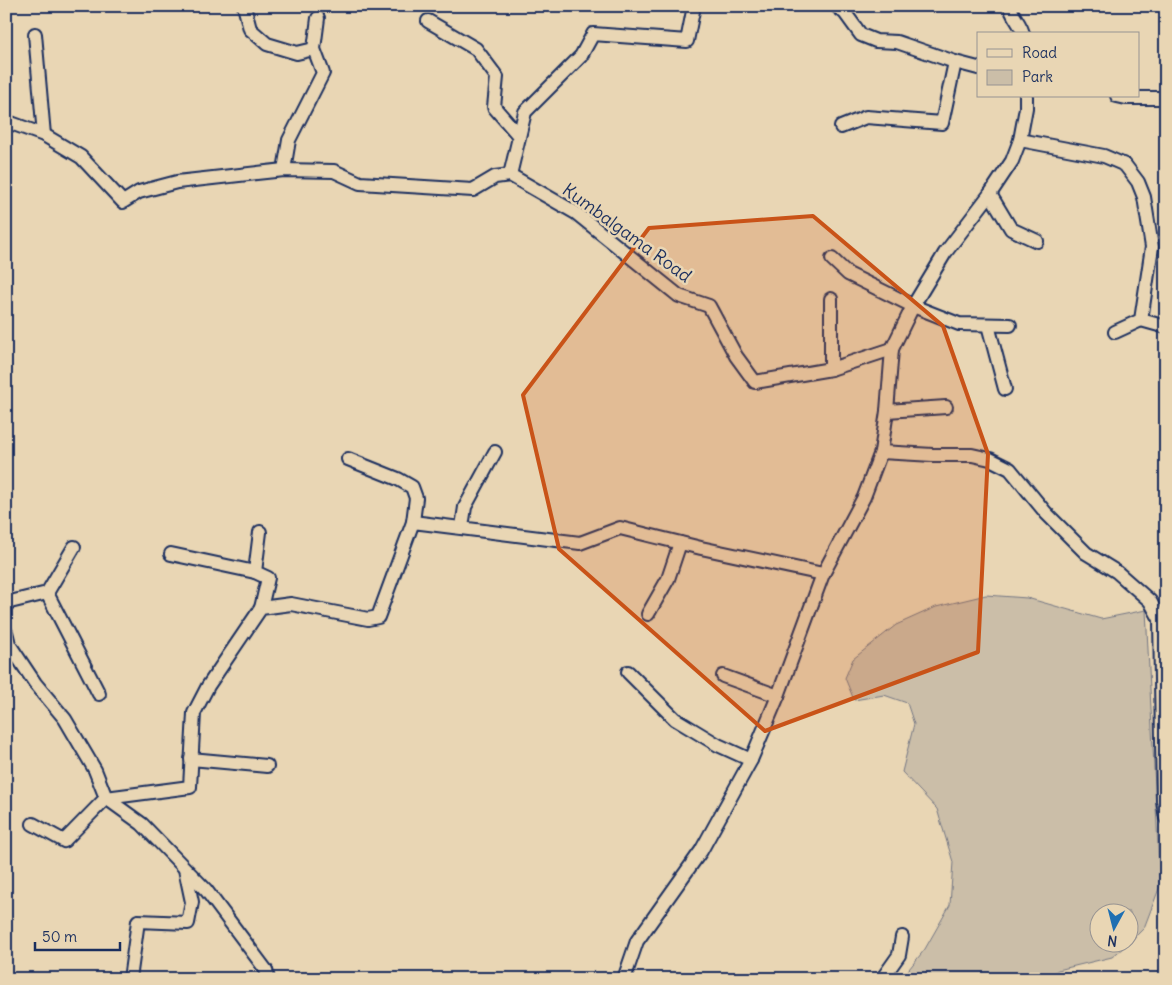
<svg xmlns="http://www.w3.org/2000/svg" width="1172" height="985" font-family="Delius,sans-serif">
	<rect width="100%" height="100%" fill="#e9d6b4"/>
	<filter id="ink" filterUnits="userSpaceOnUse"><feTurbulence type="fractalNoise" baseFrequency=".02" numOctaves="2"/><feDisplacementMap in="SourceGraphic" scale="10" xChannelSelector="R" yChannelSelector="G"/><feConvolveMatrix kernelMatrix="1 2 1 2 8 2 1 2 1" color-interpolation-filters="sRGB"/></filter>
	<g filter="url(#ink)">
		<!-- green -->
		<polygon fill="#cbbea8" stroke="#737683" points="986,595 1027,598 1101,619 1146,610 1160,886 1144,928 1130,942 1130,912 1100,912 1100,942 1129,943 1112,957 1058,970 1042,979 901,979 925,949 950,905 953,862 937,809 902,772 914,724 907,703 884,695 854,700 845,678 853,659 896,625 936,607"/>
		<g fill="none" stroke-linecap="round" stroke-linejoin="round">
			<!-- street casing -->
			<g stroke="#1b2f5e" stroke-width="16">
				<g id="street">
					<polyline points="244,6 250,29 267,44 297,53 314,49"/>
					<polyline points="836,6 845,13 861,35 876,41 897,42 955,62 978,68"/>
					<path d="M1010,6C1012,17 1021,23 1023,34"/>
					<polyline points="428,21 476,49 497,77 494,107 519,136"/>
					<polyline points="35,34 44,135"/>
					<polyline points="1117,96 1126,98 1166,98"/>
					<polyline points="6,124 11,123 44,135 81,157 123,202 139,192 177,182 284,170 334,171 360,183 473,190 495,177 510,175 576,213 679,296 709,306 736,356 755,382 831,369 892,349"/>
					<polyline points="841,127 866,117 942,123 955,62"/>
					<polyline points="1020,140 1104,156 1125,165 1138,182 1144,197 1152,247 1141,320 1115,332"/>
					<polyline points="284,170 289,140 323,73 314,49 318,18"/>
					<polyline points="510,175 525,112 581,56 593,34 687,41 694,6"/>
					<polyline points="990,194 1011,229 1037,241"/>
					<polyline points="832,259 848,274 913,306 959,324 1010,325"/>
					<polyline points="1141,320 1166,327"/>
					<polyline points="988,325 1005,389"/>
					<polyline points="831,369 831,299"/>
					<polyline points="887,411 946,407"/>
					<polyline points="881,452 933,455 972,455 990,459 1010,469 1046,513 1086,553 1117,572 1150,601 1160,619 1163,800 1166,818"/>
					<polyline points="348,459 398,479 412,487 416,498 413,522"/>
					<polyline points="462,527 465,507 495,452"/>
					<polyline points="260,532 255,572 268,578 261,608"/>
					<polyline points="171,554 255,572"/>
					<polyline points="47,593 99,694"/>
					<polyline points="6,603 47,593 74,547"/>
					<polyline points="648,614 668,579 680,543"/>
					<polyline points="6,632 9,644 35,683 65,719 95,770 106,798 142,824 206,890 266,970 268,979"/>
					<polyline points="628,672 675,719 718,745 751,760"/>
					<polyline points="723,676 778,696"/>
					<polyline points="191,759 267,766"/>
					<polyline points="33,824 64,841 106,798 190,787 194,713 208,686 261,608 291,604 368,619 378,617 413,522 580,543 620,528 701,548 823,574"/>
					<polyline points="130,979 138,921 188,923 192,902 185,869"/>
					<polyline points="624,979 637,941 701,851 751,760 778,696 823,574 864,497 881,452 887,411 892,349 913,306 945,253 990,194 1012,161 1020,140 1026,108 1026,96"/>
					<polyline points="882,979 899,955 902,937"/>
				</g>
			</g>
			<!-- street -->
			<use href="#street" stroke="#e9d6b4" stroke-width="12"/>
		</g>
	</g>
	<!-- marked area -->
	<path fill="#c95318" fill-opacity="0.2" stroke="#c95318" stroke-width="4" stroke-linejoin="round" d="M813,216L943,326L988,454L978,652L765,731L559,549L523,395L649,228Z"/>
	<g text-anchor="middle" stroke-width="5" stroke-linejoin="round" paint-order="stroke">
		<!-- street labels -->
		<g font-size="18" fill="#1b2f5e" stroke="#e9d6b4">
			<text transform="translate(627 233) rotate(36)" y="6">Kumbalgama Road</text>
		</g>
	</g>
	<!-- margin -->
	<rect width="1172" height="985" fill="none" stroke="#e9d6b4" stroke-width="25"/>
	<rect x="12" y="12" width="1147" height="960" fill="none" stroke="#1b2f5e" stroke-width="2" filter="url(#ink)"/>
	<!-- legend -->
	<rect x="977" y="32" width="162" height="65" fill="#e9d6b4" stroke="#979392"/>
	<rect x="987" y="49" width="25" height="8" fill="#e9d6b4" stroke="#979392"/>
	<text x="1022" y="58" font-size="15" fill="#1b2f5e">Road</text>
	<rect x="987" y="70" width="25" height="15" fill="#cbbea8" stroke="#979392"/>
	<text x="1022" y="82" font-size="15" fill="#1b2f5e">Park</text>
	<!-- north arrow -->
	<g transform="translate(1114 928) rotate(187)"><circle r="24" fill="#e9d6b4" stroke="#979392"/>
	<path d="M0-4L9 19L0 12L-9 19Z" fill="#1f6fb2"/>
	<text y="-8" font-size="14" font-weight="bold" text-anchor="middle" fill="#1b2f5e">N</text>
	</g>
	<!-- scale -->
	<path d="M35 942v8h85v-8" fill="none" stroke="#1b2f5e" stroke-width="2.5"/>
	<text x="42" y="942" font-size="15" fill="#1b2f5e" stroke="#e9d6b4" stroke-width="4" paint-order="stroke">50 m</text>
</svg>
